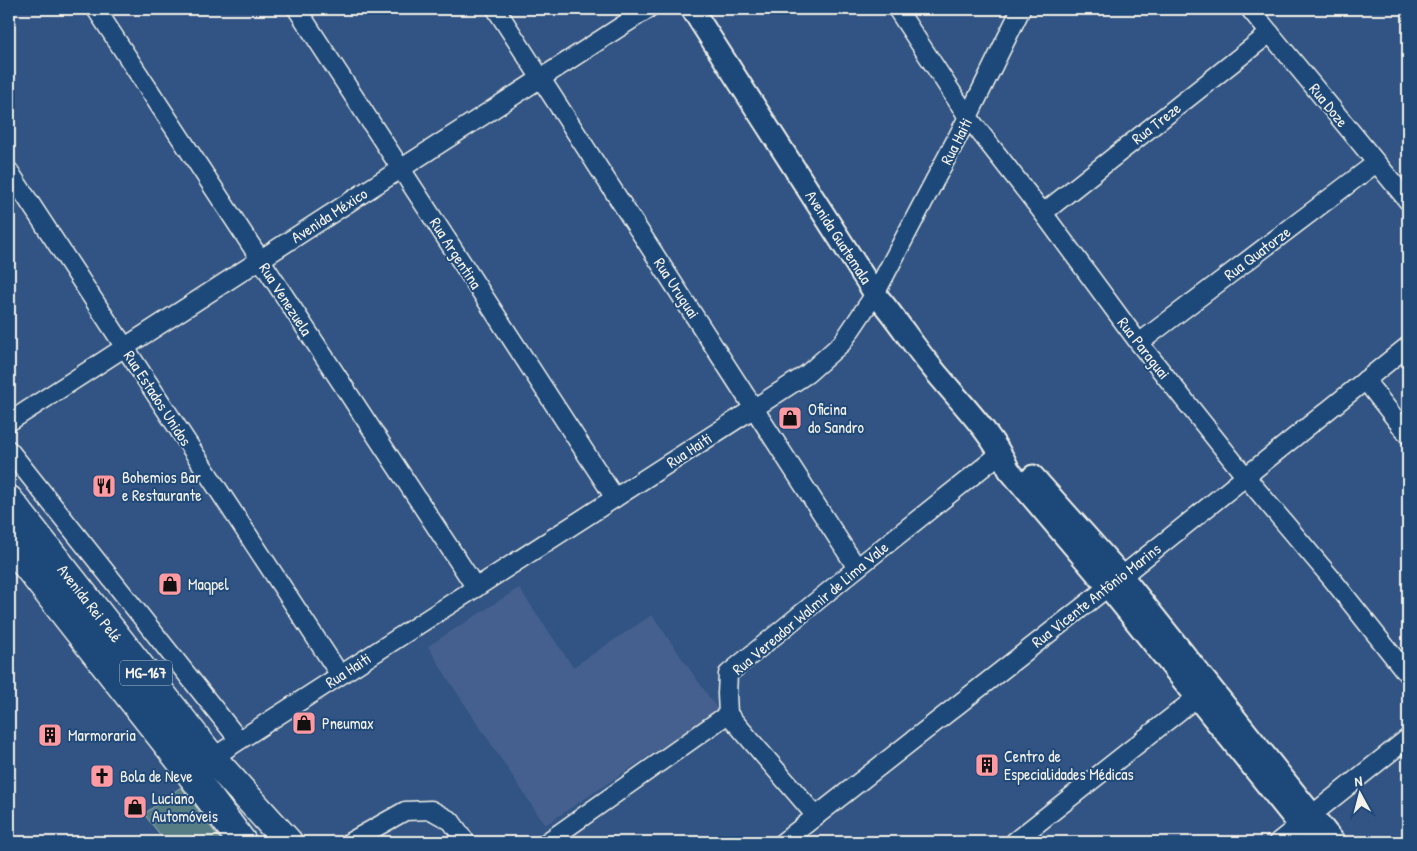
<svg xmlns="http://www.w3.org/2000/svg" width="1417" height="851" font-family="'Patrick Hand',sans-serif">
	<rect width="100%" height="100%" fill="#315484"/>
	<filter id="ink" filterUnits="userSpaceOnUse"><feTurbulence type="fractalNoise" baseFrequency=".02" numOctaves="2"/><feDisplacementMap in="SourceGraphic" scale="10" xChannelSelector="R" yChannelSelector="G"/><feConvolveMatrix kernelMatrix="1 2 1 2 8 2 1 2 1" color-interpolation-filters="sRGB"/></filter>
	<g filter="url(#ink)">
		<!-- built -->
		<polygon fill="#45618e" points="519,588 573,667 652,615 718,710 545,825 448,679 428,646"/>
		<!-- green -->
		<polygon fill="#567d84" stroke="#a5b7b6" points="181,787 222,842 166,842 144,814"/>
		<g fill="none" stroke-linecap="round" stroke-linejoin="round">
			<!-- minor casing -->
			<g stroke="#f4f1e8" stroke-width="21">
				<g id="minor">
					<polyline points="96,9 476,588"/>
					<polyline points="297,9 615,498"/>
					<polyline points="496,9 857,568"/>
					<polyline points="897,9 968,117 1043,213 1139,343 1245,476 1332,579 1408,675"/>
					<polyline points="1250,9 1408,201"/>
					<polyline points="9,171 340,675"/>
					<polyline points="1043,213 1270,33"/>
					<polyline points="1139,343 1376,163"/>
					<polyline points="1365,380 1408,435"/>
					<polyline points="9,422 648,9"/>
					<polyline points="9,450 239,740"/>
					<polyline points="728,714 727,694 728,674 857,568 1001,453"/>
					<polyline points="728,714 815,815"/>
					<polyline points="212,758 807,374 842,343 875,294 968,117 1021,9"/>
					<polyline points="350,842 405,811 431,810 451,821 466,842"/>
					<polyline points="547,842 728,714"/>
					<polyline points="783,842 1122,576 1408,346"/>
					<polyline points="1014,842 1206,690"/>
					<polyline points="1278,842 1408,738"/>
				</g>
			</g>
			<!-- tertiary casing -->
			<g stroke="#f4f1e8" stroke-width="25">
				<g id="tertiary">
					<path d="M692,9L875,294C895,316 910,341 929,364C955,397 992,432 1009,470L1108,587L1313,842"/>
					<polyline points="1033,476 1122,576 1334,842"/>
				</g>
			</g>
			<!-- primary casing -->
			<g stroke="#f4f1e8" stroke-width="31">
				<g id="primary">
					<polyline points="9,500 212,758 288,842"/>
					<polyline points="9,543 201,787 242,842"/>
				</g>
			</g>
			<!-- minor -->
			<use href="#minor" stroke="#1f4a7a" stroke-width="18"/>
			<!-- tertiary -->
			<use href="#tertiary" stroke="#1f4a7a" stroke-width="21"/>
			<!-- primary -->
			<use href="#primary" stroke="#1f4a7a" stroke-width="28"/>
		</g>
	</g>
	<!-- icons -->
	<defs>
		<g id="shop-square" transform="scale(1.25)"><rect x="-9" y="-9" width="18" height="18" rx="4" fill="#ff9aa2" stroke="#1f4a7a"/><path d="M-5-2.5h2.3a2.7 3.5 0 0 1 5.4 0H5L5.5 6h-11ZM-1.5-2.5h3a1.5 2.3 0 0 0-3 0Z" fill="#111"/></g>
		<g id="restaurant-square" transform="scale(1.25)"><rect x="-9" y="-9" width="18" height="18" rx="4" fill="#ff9aa2" stroke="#1f4a7a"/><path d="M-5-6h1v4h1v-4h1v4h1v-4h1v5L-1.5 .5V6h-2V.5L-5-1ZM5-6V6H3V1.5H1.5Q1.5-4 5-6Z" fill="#111"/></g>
		<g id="building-square" transform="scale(1.25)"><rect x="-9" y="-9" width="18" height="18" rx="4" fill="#ff9aa2" stroke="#1f4a7a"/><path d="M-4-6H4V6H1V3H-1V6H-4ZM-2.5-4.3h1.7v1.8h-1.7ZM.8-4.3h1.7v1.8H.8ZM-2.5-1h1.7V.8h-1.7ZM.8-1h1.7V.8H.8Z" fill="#111"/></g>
		<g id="church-square" transform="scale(1.25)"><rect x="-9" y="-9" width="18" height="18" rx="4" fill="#ff9aa2" stroke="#1f4a7a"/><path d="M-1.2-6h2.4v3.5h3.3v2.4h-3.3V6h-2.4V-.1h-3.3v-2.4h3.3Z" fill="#111"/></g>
	</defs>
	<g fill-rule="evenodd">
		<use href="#shop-square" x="790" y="418"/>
		<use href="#restaurant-square" x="104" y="486"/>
		<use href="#shop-square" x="170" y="584"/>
		<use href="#shop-square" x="304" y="723"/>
		<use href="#building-square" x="50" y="735"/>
		<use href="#building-square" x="987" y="765"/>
		<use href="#church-square" x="102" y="776"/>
		<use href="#shop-square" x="135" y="807"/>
	</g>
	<g text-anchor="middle" stroke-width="4" stroke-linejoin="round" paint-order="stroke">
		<!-- shield labels -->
		<rect fill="#1f4a7a" stroke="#b4bfc7" stroke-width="1" x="120" y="660.5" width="52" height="25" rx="4"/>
		<g font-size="15" font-weight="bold" fill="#f4f1e8">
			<text x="146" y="678">MG-167</text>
		</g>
		<!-- street labels -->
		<g font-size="16" fill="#f4f1e8" stroke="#1f4a7a">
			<text transform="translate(1329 105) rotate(51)" y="6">Rua Doze</text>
			<text transform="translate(1156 123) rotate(-38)" y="6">Rua Treze</text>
			<text transform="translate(956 141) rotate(-63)" y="6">Rua Haiti</text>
			<text transform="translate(329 215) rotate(-33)" y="6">Avenida México</text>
			<text transform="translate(839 237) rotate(57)" y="6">Avenida Guatemala</text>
			<text transform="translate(456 253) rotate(57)" y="6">Rua Argentina</text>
			<text transform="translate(1257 253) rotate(-37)" y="6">Rua Quatorze</text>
			<text transform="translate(677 288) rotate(57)" y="6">Rua Uruguai</text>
			<text transform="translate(286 299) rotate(57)" y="6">Rua Venezuela</text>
			<text transform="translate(1144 348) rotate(52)" y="6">Rua Paraguai</text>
			<text transform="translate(158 398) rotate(57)" y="6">Rua Estados Unidos</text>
			<text transform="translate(689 450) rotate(-33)" y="6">Rua Haiti</text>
			<text transform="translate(1096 595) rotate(-38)" y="6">Rua Vicente Antônio Marins</text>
			<text transform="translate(90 603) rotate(52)" y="6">Avenida Rei Pelé</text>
			<text transform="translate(810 608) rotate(-40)" y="6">Rua Vereador Walmir de Lima Vale</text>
			<text transform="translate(348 670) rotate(-33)" y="6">Rua Haiti</text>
		</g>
		<!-- poi labels -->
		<g font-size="16" fill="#f4f1e8" stroke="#1f4a7a" text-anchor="start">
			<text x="808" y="415">Oficina<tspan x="808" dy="18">do Sandro</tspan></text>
			<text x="122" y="483">Bohemios Bar<tspan x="122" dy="18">e Restaurante</tspan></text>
			<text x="188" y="590">Maqpel</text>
			<text x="322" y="729">Pneumax</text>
			<text x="68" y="741">Marmoraria</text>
			<text x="1004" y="762">Centro de<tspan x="1004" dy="18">Especialidades Médicas</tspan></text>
			<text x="120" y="782">Bola de Neve</text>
			<text x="152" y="804">Luciano<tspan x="152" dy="18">Automóveis</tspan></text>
		</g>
	</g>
	<!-- margin -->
	<rect width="1417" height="851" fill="none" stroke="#1f4a7a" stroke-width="30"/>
	<rect x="15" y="15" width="1387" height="821" fill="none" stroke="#f4f1e8" stroke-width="2" filter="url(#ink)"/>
	<!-- north arrow -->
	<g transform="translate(1360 794) rotate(353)" stroke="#1f4a7a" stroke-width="4" paint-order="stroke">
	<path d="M0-4L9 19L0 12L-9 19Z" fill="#f4f1e8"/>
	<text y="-8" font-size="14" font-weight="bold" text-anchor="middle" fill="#f4f1e8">N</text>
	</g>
</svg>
